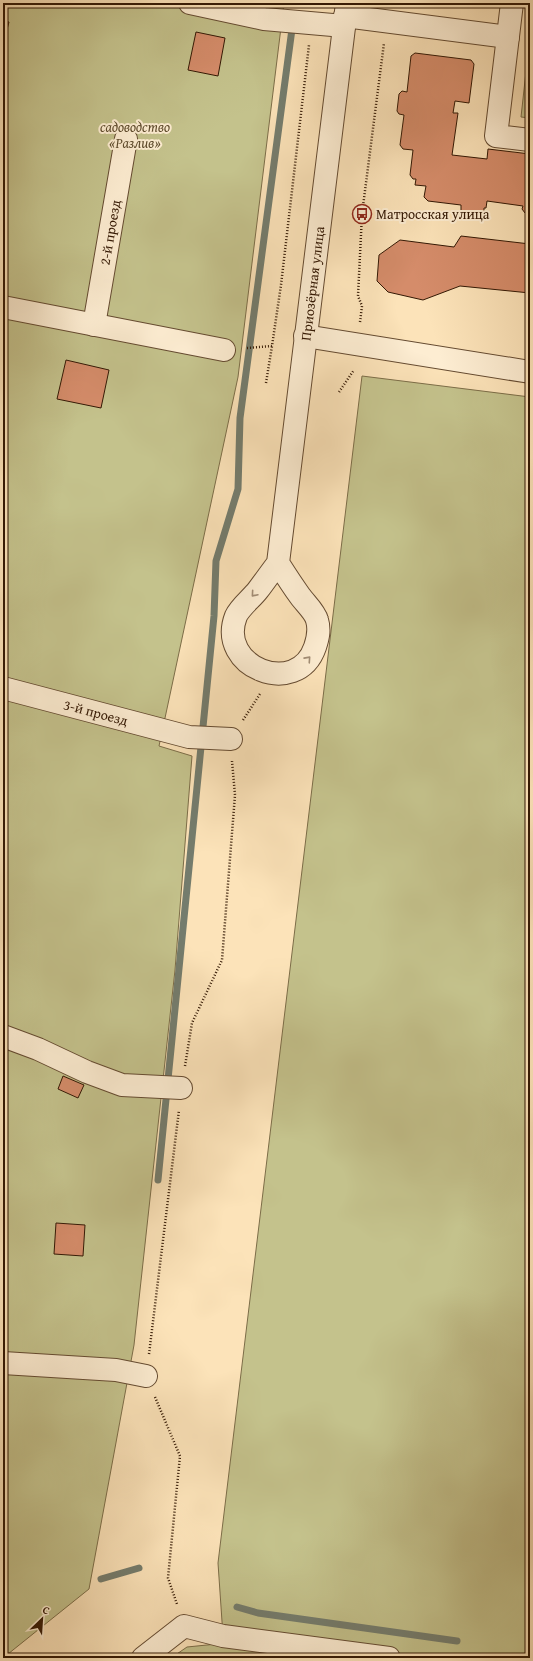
<svg xmlns="http://www.w3.org/2000/svg" width="533" height="1661" font-family="'Gentium Book Plus',serif">
	<rect width="100%" height="100%" fill="#fce3b9"/>
	<filter id="stains"><feTurbulence type="fractalNoise" baseFrequency=".005" numOctaves="4"/><feColorMatrix values="0 0 0 0 .2 0 0 0 0 .09 0 0 0 0 .02 0 0 0 .5 -.17"/></filter>
	<radialGradient id="worn" r=".72"><stop offset=".6" stop-color="#630" stop-opacity="0"/><stop offset="1" stop-color="#630" stop-opacity=".3"/></radialGradient>
	<!-- green -->
	<g fill="#c4c28c" stroke="#7c6d48">
		<polygon points="3,3 284,3 238,377 159,746 192,756 175,970 134,1345 89,1589 3,1658"/>
		<polygon points="530,35 530,118 521,117"/>
		<polygon points="362,376 530,397 530,1658 171,1658 187,1647 217,1644 223,1636 218,1563"/>
	</g>
	<g fill="none" stroke-linecap="round" stroke-linejoin="round">
		<!-- stream -->
		<g stroke="#747c6d" stroke-width="7">
			<polyline points="158,1180 214,616 216,561 238,489 240,418 292,29"/>
			<polyline points="101,1579 139,1568"/>
			<polyline points="237,1607 258,1613 457,1641"/>
		</g>
	</g>
	<!-- building -->
	<g fill="#d58c6a" stroke="#331804">
		<polygon points="3,21 9,22 3,45"/>
		<polygon points="196,32 225,38 218,76 188,70"/>
		<polygon points="415,53 471,60 474,64 469,103 455,101 453,113 458,113 452,155 487,159 488,149 530,154 530,214 525,213 522,209 523,206 487,201 486,208 484,208 484,212 480,215 464,213 461,210 461,205 428,201 424,197 426,186 415,185 416,179 413,179 410,175 413,150 403,149 400,145 404,115 399,114 397,111 399,94 402,91 407,92 411,56"/>
		<polygon points="461,236 530,244 530,293 460,286 423,300 388,292 377,281 379,255 400,240 454,247"/>
		<polygon points="66,360 109,370 101,408 57,399"/>
		<polygon points="63,1076 84,1085 78,1098 58,1089"/>
		<polygon points="56,1223 85,1225 83,1256 54,1254"/>
	</g>
	<g fill="none" stroke-linecap="round" stroke-linejoin="round">
		<!-- minor casing -->
		<g stroke="#654b31" stroke-width="24">
			<g id="minor">
				<polyline points="190,3 264,19 344,26"/>
				<polyline points="512,3 496,136 530,140"/>
				<polyline points="345,16 508,37"/>
				<polyline points="3,307 224,350"/>
				<path id="s1" d="M94,325L126,139"/>
				<polyline points="305,336 530,372"/>
				<path id="s2" d="M278,563C285,574 292,585 300,596C305,603 315,612 317,620C320,630 318,638 315,647C297,699 216,667 236,616C240,607 252,598 258,590C265,581 271,572 278,563L347,3"/>
				<path id="s3" d="M3,688L189,737L231,739"/>
				<polyline points="3,1036 38,1049 87,1072 122,1085 181,1088"/>
				<polyline points="3,1363 116,1370 146,1376"/>
				<polyline points="143,1658 184,1626 223,1636 389,1658"/>
			</g>
		</g>
		<!-- path -->
		<g stroke="#331804" stroke-width="2.5" stroke-dasharray="1 2" stroke-linecap="butt">
			<polyline points="360,322 362,306 358,296 362,214 384,43"/>
			<polyline points="247,348 272,346 281,285 309,45"/>
			<polyline points="266,383 272,346"/>
			<polyline points="339,392 354,370"/>
			<polyline points="243,720 260,694"/>
			<polyline points="185,1066 192,1023 222,960 235,795 232,761"/>
			<polyline points="149,1354 179,1110"/>
			<polyline points="155,1397 180,1456 168,1578 177,1604"/>
		</g>
		<!-- minor -->
		<use href="#minor" stroke="#fdedd2" stroke-width="22"/>
	</g>
	<!-- one-way arrows -->
	<defs><path id="oneway-chevron" d="M-2-3.5L2.5 0L-2 3.5" fill="none" stroke-width="1.6" stroke-linecap="round" stroke-linejoin="round"/></defs>
	<g stroke="#a28d75">
		<use href="#oneway-chevron" transform="translate(254 594) rotate(131)"/>
		<use href="#oneway-chevron" transform="translate(308 659) rotate(-48)"/>
	</g>
	<!-- icons -->
	<defs>
		<g id="bus-ring" transform="scale(1)"><circle r="9.5" fill="#fdedd2" stroke="#8f2418" stroke-width="1.5"/><path d="M-5-6H5V4H4V6H2V4H-2V6H-4V4H-5ZM-3.5-4V0h7V-4ZM-3.5 1.2v1.5H-2V1.2ZM2 1.2v1.5H3.5V1.2Z" fill="#8f2418"/></g>
	</defs>
	<g fill-rule="evenodd">
		<use href="#bus-ring" x="362" y="214"/>
	</g>
	<g text-anchor="middle" stroke-width="4" stroke-linejoin="round" paint-order="stroke">
		<!-- park labels -->
		<g font-size="14" font-style="italic" fill="#5e4b2d" stroke="#fdedd2">
			<text x="135" y="132">садоводство<tspan x="135" dy="16">«Разлив»</tspan></text>
		</g>
		<!-- poi labels -->
		<g font-size="14" fill="#331804" stroke="#fdedd2" text-anchor="start">
			<text x="376" y="219">Матросская улица</text>
		</g>
		<!-- street labels -->
		<g font-size="14" fill="#331804" stroke="#fdedd2">
			<text dy="5" stroke="none"><textPath href="#s1" startOffset="94">2-й проезд</textPath></text>
			<text dy="5" stroke="none"><textPath href="#s2" startOffset="579">Приозёрная улица</textPath></text>
			<text dy="5" stroke="none"><textPath href="#s3" startOffset="96">3-й проезд</textPath></text>
		</g>
	</g>
	<!-- margin -->
	<rect width="533" height="1661" fill="none" stroke="#fce3b9" stroke-width="16"/>
	<rect x="4" y="4" width="525" height="1653" fill="none" stroke="#331804" stroke-width="2"/>
	<rect x="8" y="8" width="517" height="1645" fill="none" stroke="#331804"/>
	<!-- north arrow -->
	<g transform="translate(42 1619) rotate(25)" stroke="#fdedd2" stroke-width="3" paint-order="stroke">
	<path d="M0-3L7 15L0 10L-7 15Z" fill="#331804"/>
	<text y="-6" font-size="11" font-weight="bold" text-anchor="middle" fill="#331804">С</text>
	</g>
	<rect width="100%" height="100%" filter="url(#stains)"/>
	<rect width="100%" height="100%" fill="url(#worn)"/>
</svg>
